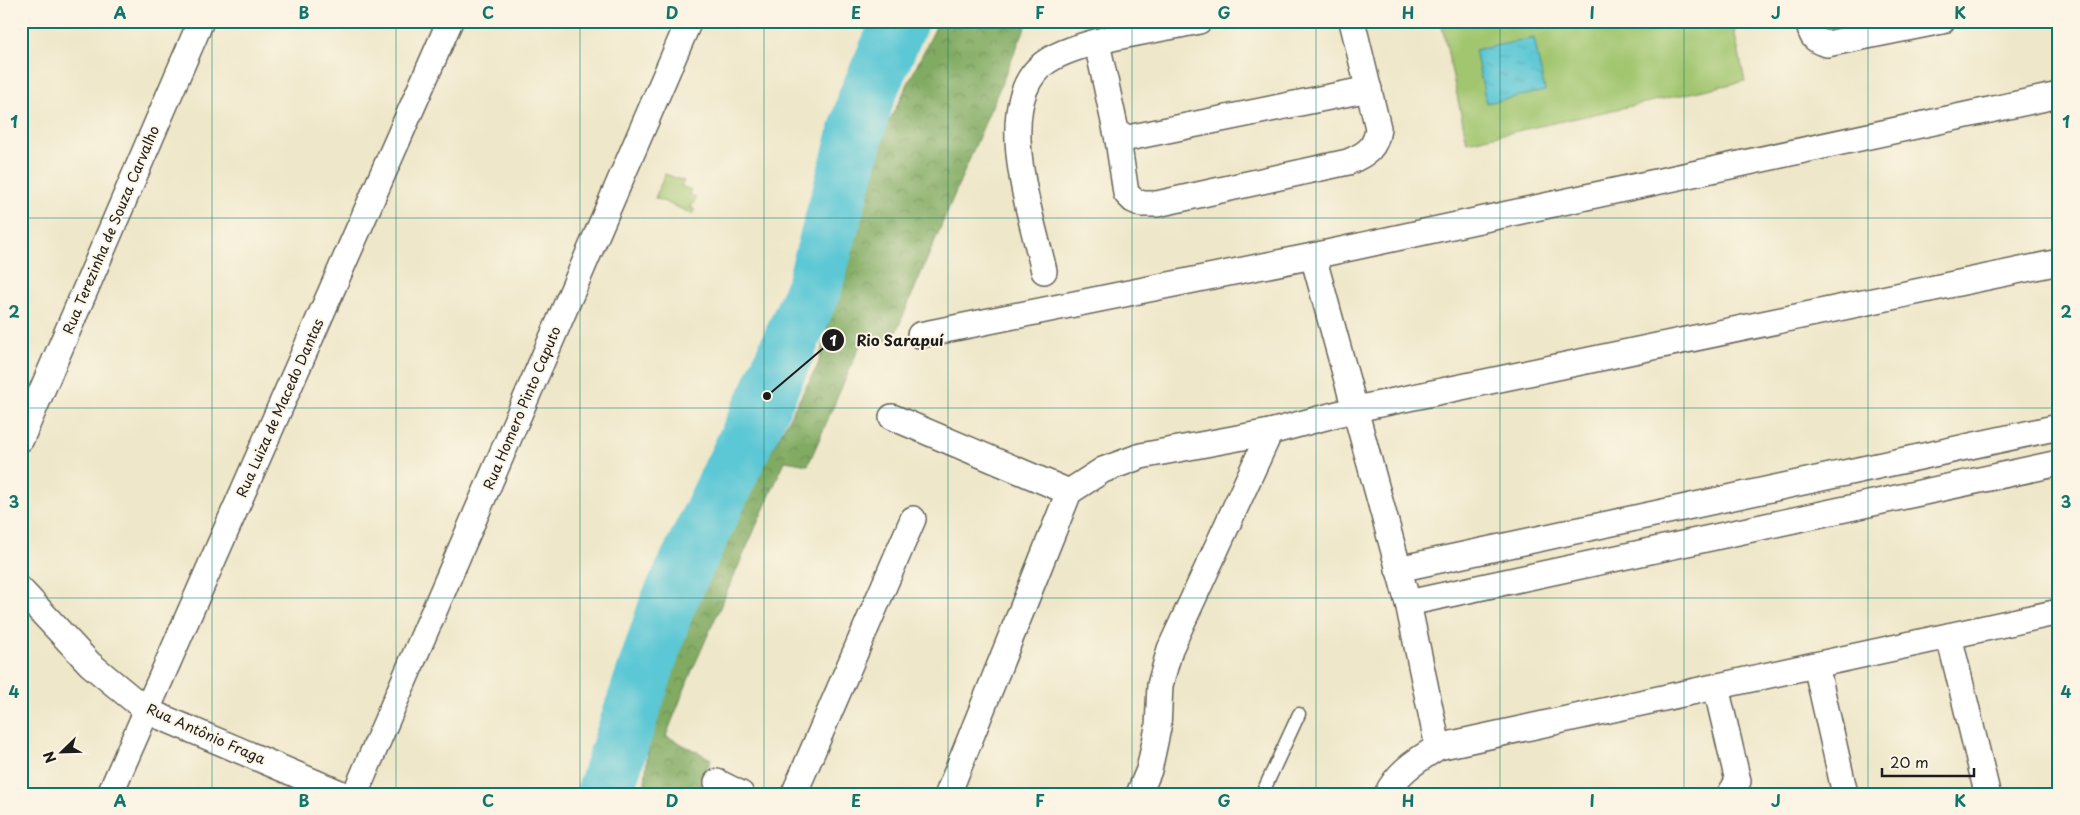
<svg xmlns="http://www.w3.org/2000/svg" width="2080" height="815" font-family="'Playpen Sans',sans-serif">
	<defs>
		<pattern id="forest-crowns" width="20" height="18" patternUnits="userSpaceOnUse" patternTransform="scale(1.25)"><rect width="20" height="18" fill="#81ab62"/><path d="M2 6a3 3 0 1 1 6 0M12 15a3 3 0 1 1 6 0" fill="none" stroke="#698a50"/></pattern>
		<pattern id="water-ripples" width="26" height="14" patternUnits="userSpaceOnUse" patternTransform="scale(1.25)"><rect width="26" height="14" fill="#5cc7d5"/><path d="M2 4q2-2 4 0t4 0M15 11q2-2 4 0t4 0" fill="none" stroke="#4faab6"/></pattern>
	</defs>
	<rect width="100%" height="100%" fill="#fcf5e5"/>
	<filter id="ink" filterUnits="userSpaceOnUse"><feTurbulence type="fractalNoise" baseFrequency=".02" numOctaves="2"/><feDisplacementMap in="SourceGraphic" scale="10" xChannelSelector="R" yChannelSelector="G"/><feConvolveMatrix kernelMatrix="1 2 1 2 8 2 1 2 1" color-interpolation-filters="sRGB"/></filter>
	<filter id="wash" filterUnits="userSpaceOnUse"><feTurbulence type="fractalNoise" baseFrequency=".0096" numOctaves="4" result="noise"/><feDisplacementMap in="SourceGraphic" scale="20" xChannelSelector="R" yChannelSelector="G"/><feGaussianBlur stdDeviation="1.12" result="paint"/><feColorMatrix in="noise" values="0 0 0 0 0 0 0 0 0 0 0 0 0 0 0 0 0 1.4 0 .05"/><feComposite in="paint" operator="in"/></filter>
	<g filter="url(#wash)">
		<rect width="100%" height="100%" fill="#eee7c9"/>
		<!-- forest -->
		<polygon fill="url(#forest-crowns)" stroke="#4e643f" points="939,21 1028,21 892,342 864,336 808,465 785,461 691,673 666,736 711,759 697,794 644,794 652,704 702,579 818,365 869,162"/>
		<!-- park -->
		<g fill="#a2c670" stroke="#5f7146">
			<polygon points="1441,21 1732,21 1745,81 1467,142"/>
			<polygon points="665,174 684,181 681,186 691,190 689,194 696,198 691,208 695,210 693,214 655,198"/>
		</g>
		<!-- water -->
		<polygon fill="url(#water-ripples)" stroke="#3c7278" points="1534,38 1545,91 1486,103 1475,50"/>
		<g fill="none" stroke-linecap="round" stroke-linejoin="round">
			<!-- river -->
			<polyline stroke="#5cc7d5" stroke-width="56" points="604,794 667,605 767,396 814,287 866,98 900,21"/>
		</g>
	</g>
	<g filter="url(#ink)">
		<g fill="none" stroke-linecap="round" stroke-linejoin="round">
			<!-- service casing -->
			<g stroke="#666359" stroke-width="15">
				<polyline id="service" points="1262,794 1299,714"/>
			</g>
			<!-- minor casing -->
			<g stroke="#666359" stroke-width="28">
				<g id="minor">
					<path d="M1808,21C1811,35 1813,41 1827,44L1942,21"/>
					<path d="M1097,43L1118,140L1126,193L1133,200L1142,204H1157L1348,162C1367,154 1376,148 1378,128L1352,21"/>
					<polyline points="1118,140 1369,89"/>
					<polyline points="1313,256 1408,603 1438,747"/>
					<path d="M1044,271C1032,217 989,96 1049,60C1083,39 1158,30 1199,21"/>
					<polyline points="920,335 1313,256 2059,95"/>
					<polyline points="892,417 1069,492"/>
					<polyline points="21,439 201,21"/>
					<polyline points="1398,569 2059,427"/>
					<polyline points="21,590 90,664 147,711 342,794"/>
					<polyline points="1408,603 2059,463"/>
					<polyline points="1949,636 1987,792"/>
					<polyline points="1816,665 1845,794"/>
					<polyline points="1716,687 1738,781 1730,794"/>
					<polyline points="717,782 741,794"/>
					<polyline points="110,794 450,21"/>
					<polyline points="355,794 689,21"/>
					<polyline points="794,794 913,519"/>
					<polyline points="948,794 1069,492 1103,470 1141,456 1270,432 1356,409 2059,262"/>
					<polyline points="1139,794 1149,770 1158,728 1160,685 1170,649 1270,432"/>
					<path d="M1387,794C1398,771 1418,760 1438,747L2059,612"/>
				</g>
			</g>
			<!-- service -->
			<use href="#service" stroke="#fff" stroke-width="12"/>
			<!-- minor -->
			<use href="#minor" stroke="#fff" stroke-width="25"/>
		</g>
	</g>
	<!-- grid -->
	<path fill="none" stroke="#0f766e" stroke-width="1" stroke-opacity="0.55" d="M212,21V794M396,21V794M580,21V794M764,21V794M948,21V794M1132,21V794M1316,21V794M1500,21V794M1684,21V794M1868,21V794M21,218H2059M21,408H2059M21,598H2059"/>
	<g text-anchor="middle" stroke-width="4" stroke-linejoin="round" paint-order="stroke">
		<!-- street labels -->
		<g font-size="14" fill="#1c1c1c" stroke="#fcf5e5">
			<text transform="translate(111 230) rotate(-67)" y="5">Rua Terezinha de Souza Carvalho</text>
			<text transform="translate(280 408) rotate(-66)" y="5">Rua Luiza de Macedo Dantas</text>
			<text transform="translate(522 408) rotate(-67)" y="5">Rua Homero Pinto Caputo</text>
			<text transform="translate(206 734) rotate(24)" y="5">Rua Antônio Fraga</text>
		</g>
	</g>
	<!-- callouts -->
	<path fill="none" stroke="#1c1c1c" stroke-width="2" d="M767 396L833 340"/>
	<g fill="#1c1c1c" stroke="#fcf5e5" stroke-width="2">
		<circle cx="767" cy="396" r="5"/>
		<circle cx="833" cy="340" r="12"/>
	</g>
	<g font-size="15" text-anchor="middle" font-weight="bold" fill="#fff">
		<text x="833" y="346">1</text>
	</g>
	<g font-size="15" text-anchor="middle" font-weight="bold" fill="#1c1c1c" stroke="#fcf5e5" stroke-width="4" stroke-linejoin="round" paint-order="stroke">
		<text x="900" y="346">Rio Sarapuí</text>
	</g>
	<!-- margin -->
	<rect width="2080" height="815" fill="none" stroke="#fcf5e5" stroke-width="55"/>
	<!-- north arrow -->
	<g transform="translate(62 752) rotate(247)" stroke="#fcf5e5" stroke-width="4" paint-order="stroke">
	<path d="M0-4L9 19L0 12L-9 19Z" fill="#1c1c1c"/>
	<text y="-8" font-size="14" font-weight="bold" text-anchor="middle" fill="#1c1c1c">N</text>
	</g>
	<!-- scale -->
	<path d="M1882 768v8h92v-8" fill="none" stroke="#1c1c1c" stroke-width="2.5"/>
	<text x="1890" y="768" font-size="15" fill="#1c1c1c" stroke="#fcf5e5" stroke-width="4" paint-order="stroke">20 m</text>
	<rect x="28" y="28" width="2024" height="760" fill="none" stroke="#0f766e" stroke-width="2"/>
	<g font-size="16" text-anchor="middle" font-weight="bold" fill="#0f766e">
		<text x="120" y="19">A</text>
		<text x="304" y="19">B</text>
		<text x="488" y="19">C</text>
		<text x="672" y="19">D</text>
		<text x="856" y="19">E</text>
		<text x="1040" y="19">F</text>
		<text x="1224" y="19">G</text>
		<text x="1408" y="19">H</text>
		<text x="1592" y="19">I</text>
		<text x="1776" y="19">J</text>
		<text x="1960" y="19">K</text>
		<text x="14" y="128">1</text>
		<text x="2066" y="128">1</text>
		<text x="14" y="318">2</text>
		<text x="2066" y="318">2</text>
		<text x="14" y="508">3</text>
		<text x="2066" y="508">3</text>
		<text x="14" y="698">4</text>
		<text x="2066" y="698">4</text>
		<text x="120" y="807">A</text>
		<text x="304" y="807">B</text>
		<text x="488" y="807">C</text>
		<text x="672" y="807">D</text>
		<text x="856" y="807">E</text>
		<text x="1040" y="807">F</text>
		<text x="1224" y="807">G</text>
		<text x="1408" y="807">H</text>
		<text x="1592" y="807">I</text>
		<text x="1776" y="807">J</text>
		<text x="1960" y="807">K</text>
	</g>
</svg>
